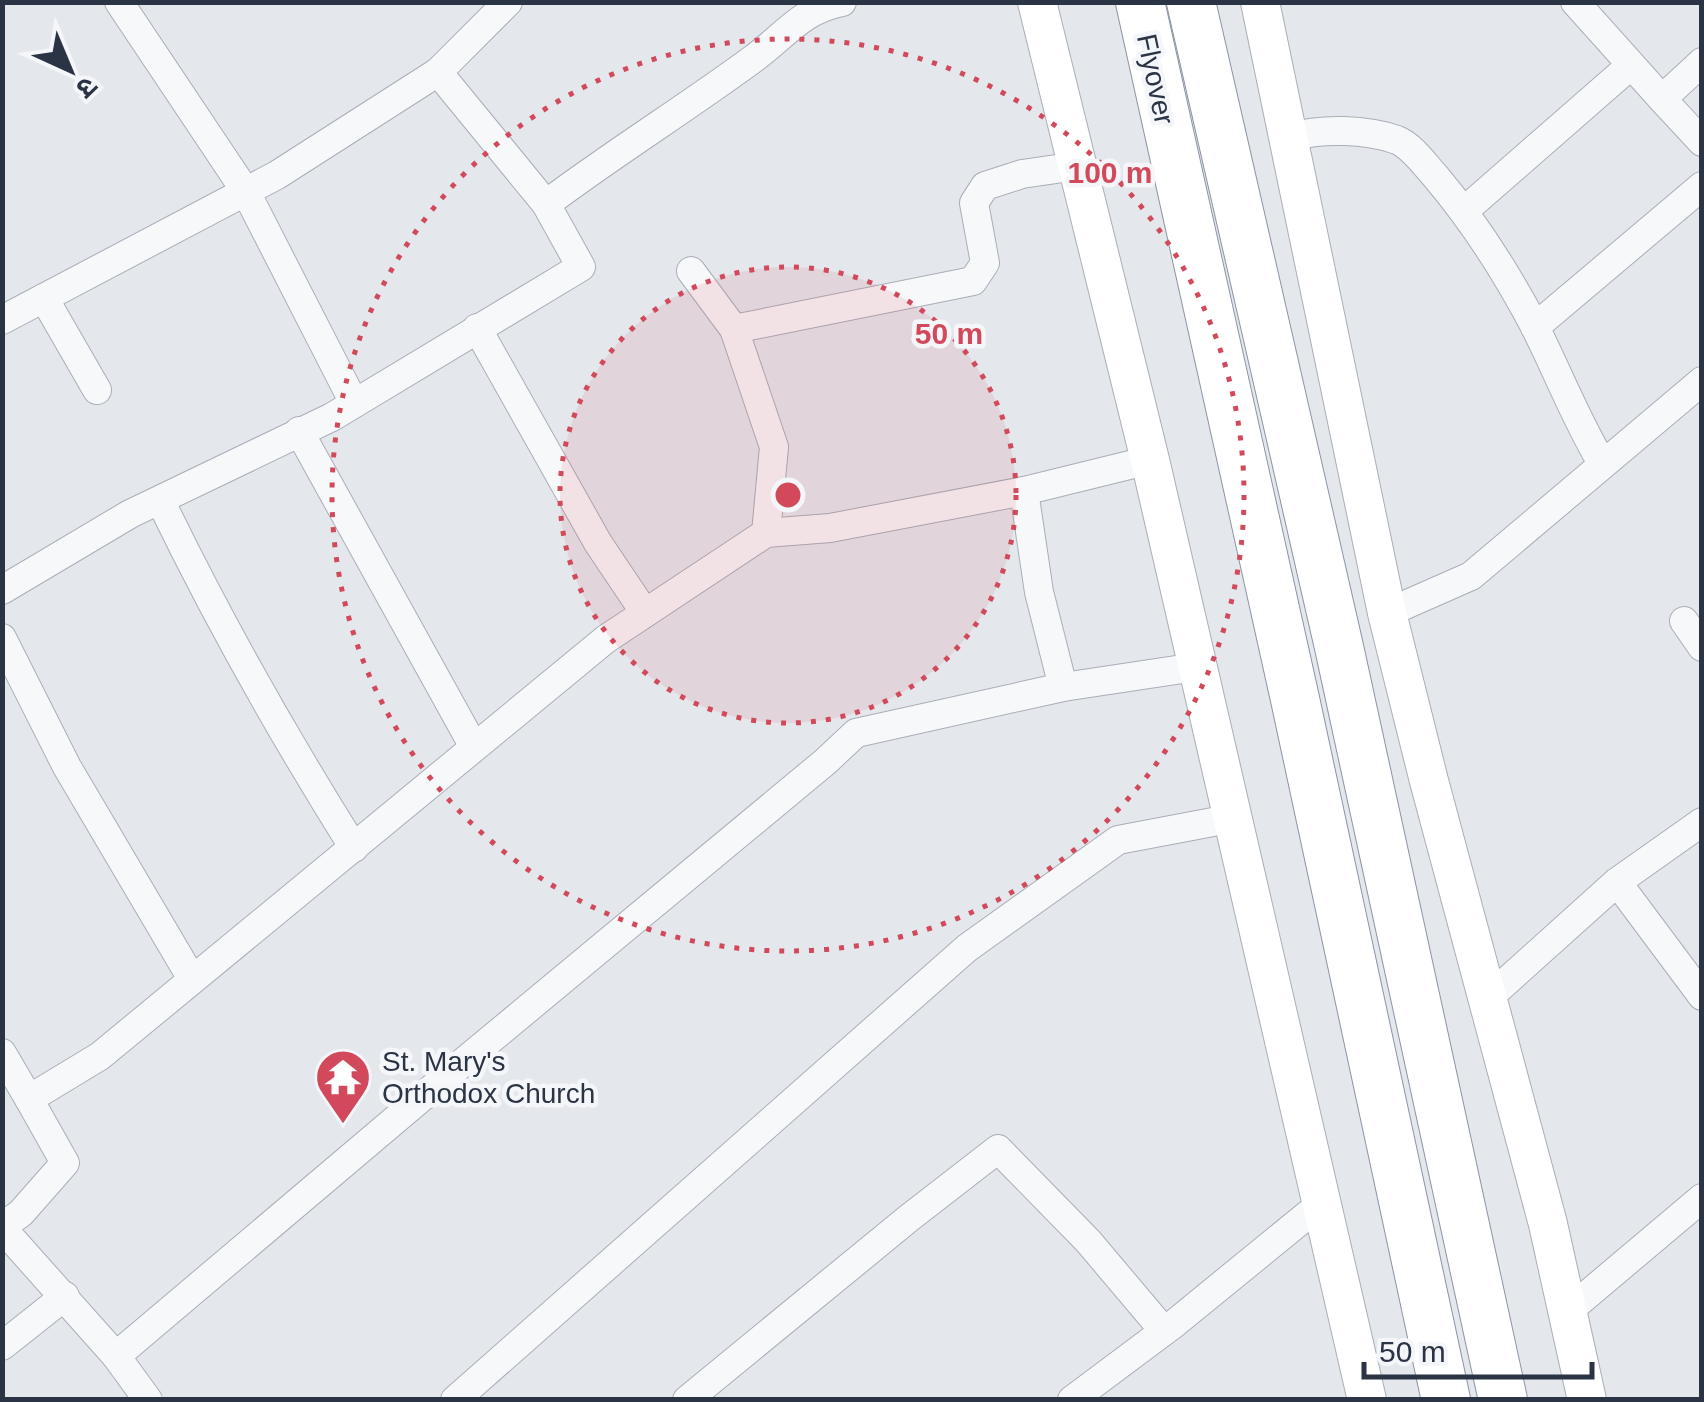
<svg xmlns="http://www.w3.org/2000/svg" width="1704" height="1402" font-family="Arial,'Noto Sans Devanagari',sans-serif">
	<rect width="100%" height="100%" fill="#e4e7ec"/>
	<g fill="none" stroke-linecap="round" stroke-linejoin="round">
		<!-- street casing -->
		<g stroke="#a9aeb7" stroke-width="30">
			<g id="street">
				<polyline points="119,2 246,192 354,403"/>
				<polyline points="1575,2 1662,99 1702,62"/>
				<polyline points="438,72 508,2"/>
				<polyline points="1662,99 1702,142"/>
				<path d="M1291,137C1321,128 1367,129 1397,140C1412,146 1425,165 1436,177C1474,222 1506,272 1534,325C1557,370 1575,418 1602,463"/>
				<path d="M546,204C614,153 685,109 753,59C786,35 801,10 842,2"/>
				<polyline points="1464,211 1630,66"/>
				<polyline points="691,271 734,329"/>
				<polyline points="44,298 97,390"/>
				<polyline points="2,320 277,175 438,72 546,204 581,267 332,417 130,514 2,590"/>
				<polyline points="1535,327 1702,186"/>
				<polyline points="477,328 598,543 645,613"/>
				<polyline points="299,431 474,747"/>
				<path d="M161,502C219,622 283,735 354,848"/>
				<polyline points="766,533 774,447 734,329 973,281 985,263 974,203 985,186 1022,174 1077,166"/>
				<polyline points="1387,613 1471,576 1702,381"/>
				<polyline points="1684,621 1702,647"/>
				<polyline points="2,638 67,767 192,979"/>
				<polyline points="1063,687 1039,592 1024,491 1150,460"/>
				<polyline points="1617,882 1702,996"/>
				<polyline points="1488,998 1617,882 1702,822"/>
				<polyline points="2,1053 29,1099"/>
				<polyline points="2,1227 21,1213 65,1163 29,1099 100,1056 606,639 766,533 830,528 1024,491"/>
				<polyline points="2,1228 116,1356"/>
				<polyline points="1568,1311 1702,1198"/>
				<polyline points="2,1346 65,1296"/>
				<polyline points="148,1400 116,1356 467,1059 825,762 856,733 1063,687 1196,667"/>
				<polyline points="455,1400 967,948 1118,840 1234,818"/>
				<polyline points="687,1400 909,1218 998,1149 1088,1241 1164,1331"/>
				<polyline points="1072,1400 1175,1323 1322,1203"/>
			</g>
		</g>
		<!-- secondary casing -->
		<g stroke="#a9aeb7" stroke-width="40">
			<g id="secondary">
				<polyline points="1037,2 1150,460 1367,1400"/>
				<polyline points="1260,2 1387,613 1429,781 1548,1224 1587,1400"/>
			</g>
		</g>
		<!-- highway casing -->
		<g stroke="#8b94a3" stroke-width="50">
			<g id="highway">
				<polyline points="1140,2 1295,699 1446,1400"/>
				<polyline points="1191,2 1339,647 1503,1400"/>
			</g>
		</g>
		<!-- street -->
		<use href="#street" stroke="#f7f8fa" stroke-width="28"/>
		<!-- secondary -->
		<use href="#secondary" stroke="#fff" stroke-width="38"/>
		<!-- highway -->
		<use href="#highway" stroke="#fff" stroke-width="48"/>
	</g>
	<!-- distance rings -->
	<circle cx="788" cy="495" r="228" fill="#d1495b" fill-opacity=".12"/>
	<g fill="none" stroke="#d1495b" stroke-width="5" stroke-dasharray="5 10">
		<circle cx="788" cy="495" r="228"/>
		<circle cx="788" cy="495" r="456"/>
	</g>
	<!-- icons -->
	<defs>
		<g id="temple-pin" transform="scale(2.875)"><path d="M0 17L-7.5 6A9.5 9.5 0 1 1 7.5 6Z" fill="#d1495b" stroke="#f4f6f9"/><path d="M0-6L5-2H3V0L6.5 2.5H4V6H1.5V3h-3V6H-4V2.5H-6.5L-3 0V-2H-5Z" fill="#fff"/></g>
	</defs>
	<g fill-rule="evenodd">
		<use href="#temple-pin" x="343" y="1077"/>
	</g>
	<g text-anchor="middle" stroke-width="9" stroke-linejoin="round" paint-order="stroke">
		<!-- street labels -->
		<g font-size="28" fill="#2b3445" stroke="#f4f6f9">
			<text transform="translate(1156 79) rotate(78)" y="10">Flyover</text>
		</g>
		<!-- poi labels -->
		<g font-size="28" fill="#2b3445" stroke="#f4f6f9" text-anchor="start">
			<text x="382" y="1071">St. Mary's<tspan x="382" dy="32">Orthodox Church</tspan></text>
		</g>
	</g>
	<circle cx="788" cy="495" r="15" fill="#d1495b" stroke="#f4f6f9" stroke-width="5"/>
	<g font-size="30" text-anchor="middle" font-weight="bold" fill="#d1495b" stroke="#f4f6f9" stroke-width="9" stroke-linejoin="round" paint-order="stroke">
		<text x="1110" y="183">100 m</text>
		<text x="949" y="344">50 m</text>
	</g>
	<!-- border -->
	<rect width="1704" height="1402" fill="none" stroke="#2b3445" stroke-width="10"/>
	<!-- north arrow -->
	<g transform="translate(70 70) rotate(136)" stroke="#f4f6f9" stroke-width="8" paint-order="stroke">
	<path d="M0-8L18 38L0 25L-18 38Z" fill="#2b3445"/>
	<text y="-15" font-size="28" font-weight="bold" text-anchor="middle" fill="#2b3445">उ</text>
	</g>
	<!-- scale -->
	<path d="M1364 1362v15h228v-15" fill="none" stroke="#2b3445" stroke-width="5"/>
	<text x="1379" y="1362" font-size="30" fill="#2b3445" stroke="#f4f6f9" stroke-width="8" paint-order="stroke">50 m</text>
</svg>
